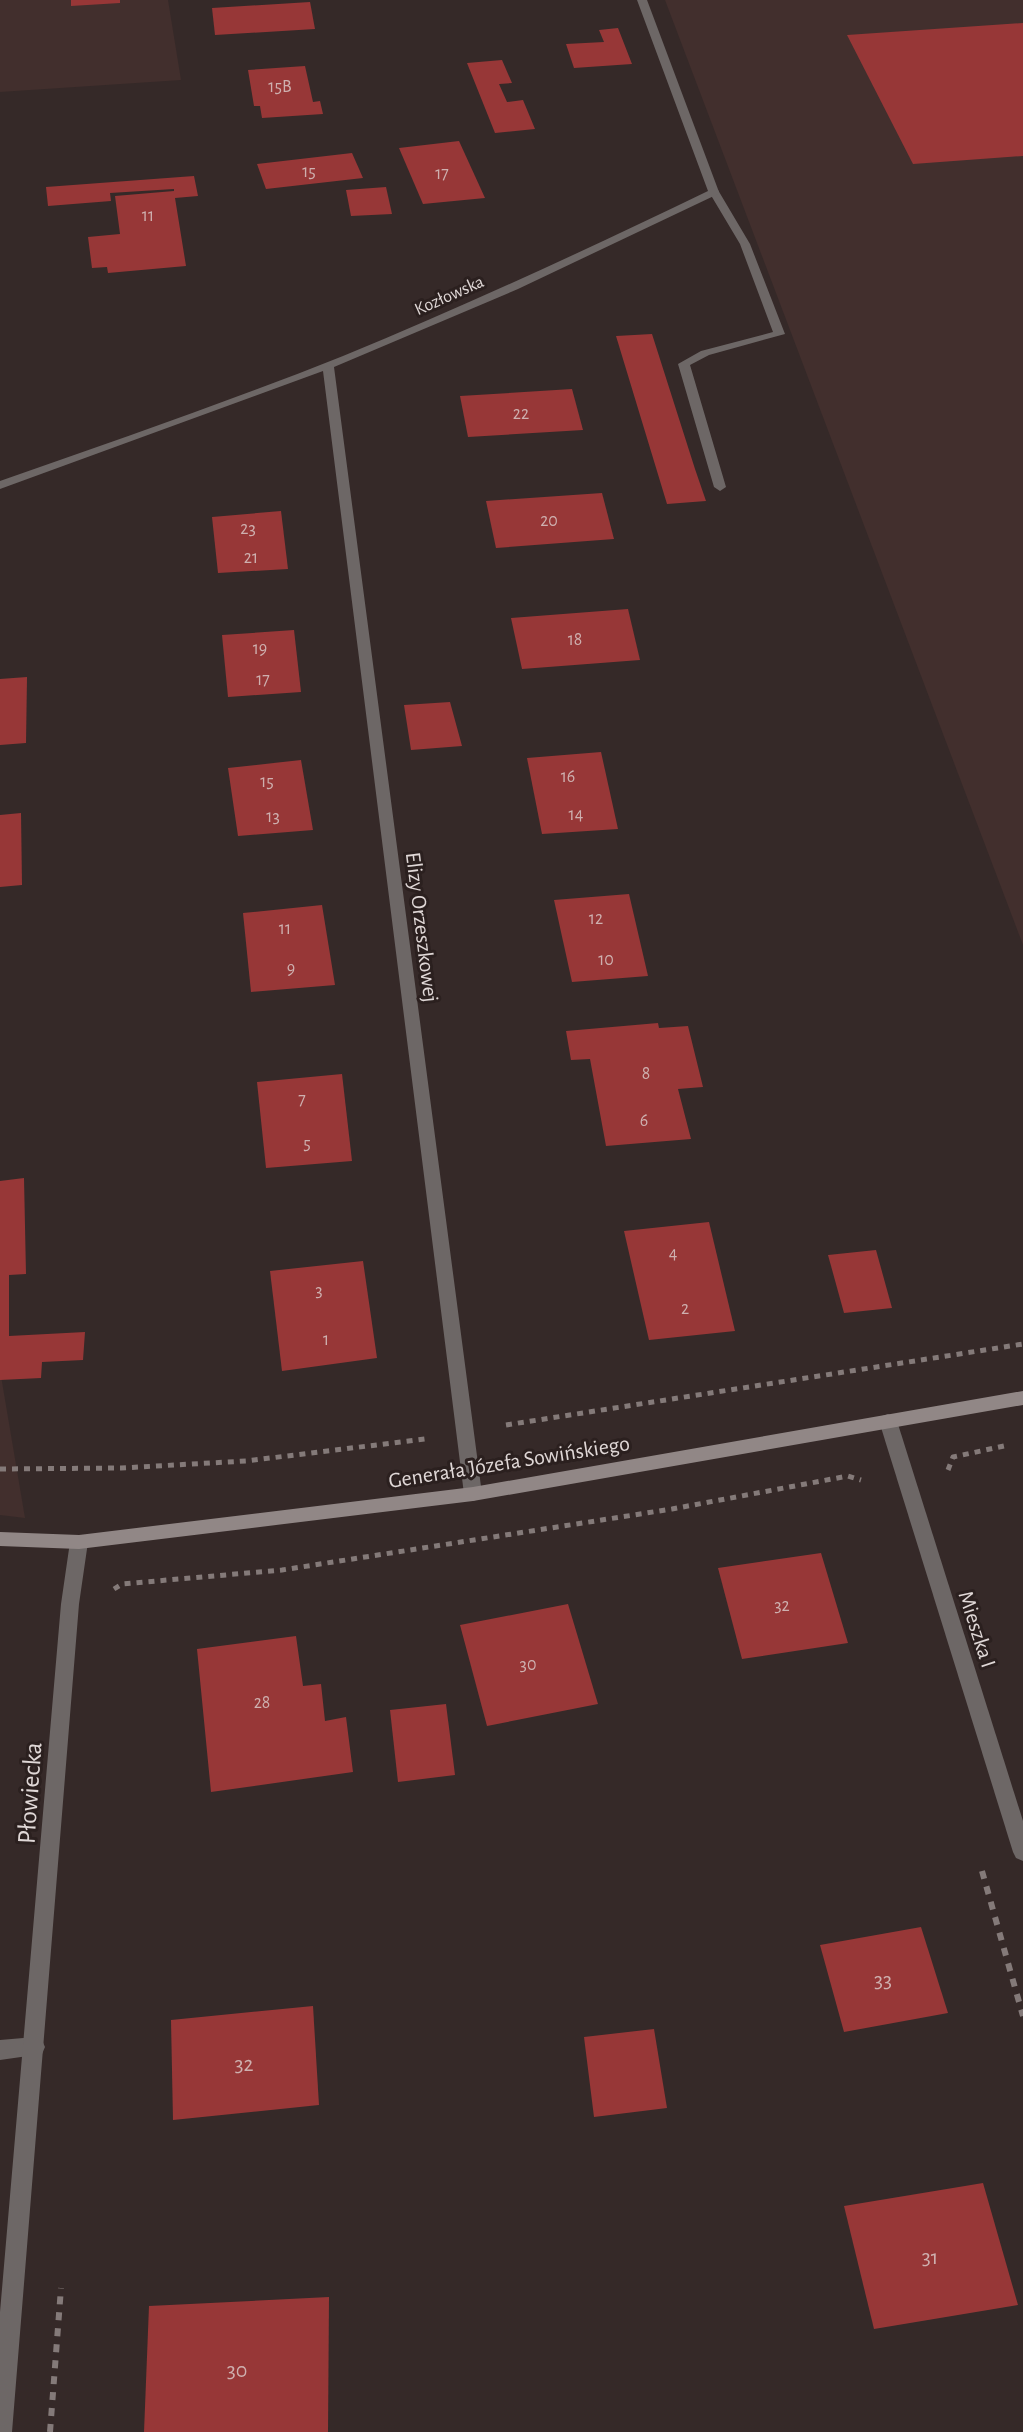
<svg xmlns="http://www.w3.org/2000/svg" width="1023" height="2432" font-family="'Alegreya Sans',sans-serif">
	<rect width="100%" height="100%" fill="#352928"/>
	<!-- built -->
	<g fill="#422f2d">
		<polygon points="0,0 168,0 181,80 0,92"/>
		<polygon points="665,0 1023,0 1023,945"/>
		<polygon points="0,1370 25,1518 0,1515"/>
	</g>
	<!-- building -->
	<g fill="#973737">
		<polygon points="71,0 120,0 120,3 71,6"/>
		<polygon points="310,2 315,29 215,35 212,8"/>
		<polygon points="1023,23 1023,156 913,164 847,35"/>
		<polygon points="618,28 632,64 574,68 566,44 604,42 599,30"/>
		<polygon points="502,60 512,83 499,84 507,102 523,100 535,129 495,133 467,63"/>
		<polygon points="305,66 313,102 320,101 323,114 262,118 260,106 254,106 248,70"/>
		<polygon points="459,141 485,198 423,204 399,148"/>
		<polygon points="352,153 363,178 266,189 257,164"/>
		<polygon points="194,176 198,196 175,198 186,266 108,273 107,267 92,268 88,237 120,234 115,196 174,191 174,189 110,193 111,201 48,206 46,187"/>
		<polygon points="386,187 392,214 351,216 346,190"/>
		<polygon points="652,334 695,469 706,501 667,504 616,336"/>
		<polygon points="572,389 583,430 468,437 460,396"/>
		<polygon points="602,493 614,539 496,548 486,501"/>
		<polygon points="281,511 288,569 218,573 212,517"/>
		<polygon points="628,609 640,660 522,669 511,618"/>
		<polygon points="294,630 301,692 228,697 222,635"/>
		<polygon points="27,677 26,743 0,745 0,679"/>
		<polygon points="450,702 462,746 411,750 404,705"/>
		<polygon points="601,752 618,829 542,834 527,758"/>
		<polygon points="301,760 313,830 238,836 228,768"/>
		<polygon points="21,813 22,885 0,887 0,815"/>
		<polygon points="629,894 648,976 572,982 554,900"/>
		<polygon points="322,905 335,985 251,992 243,913"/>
		<polygon points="658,1023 659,1028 688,1026 703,1087 678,1089 691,1139 606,1146 590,1059 571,1060 566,1031"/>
		<polygon points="342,1074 352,1161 266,1168 257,1082"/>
		<polygon points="24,1178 26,1274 9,1275 9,1336 85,1332 83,1360 42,1362 41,1378 0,1380 0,1181"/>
		<polygon points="709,1222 735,1331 649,1340 624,1231"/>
		<polygon points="876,1250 892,1308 844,1313 828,1255"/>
		<polygon points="363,1261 377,1358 282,1371 270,1271"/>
		<polygon points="821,1553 848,1643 742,1659 718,1568"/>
		<polygon points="568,1604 598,1704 487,1726 460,1625"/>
		<polygon points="296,1636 303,1686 321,1684 325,1721 346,1717 353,1772 211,1792 197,1649"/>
		<polygon points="446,1704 455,1775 398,1782 390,1710"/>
		<polygon points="921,1927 948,2013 844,2032 820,1945"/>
		<polygon points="313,2006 319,2105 173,2120 171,2020"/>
		<polygon points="654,2029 667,2108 594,2117 584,2037"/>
		<polygon points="983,2183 1018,2305 874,2329 844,2206"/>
		<polygon points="329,2297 328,2432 144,2432 149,2306"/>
	</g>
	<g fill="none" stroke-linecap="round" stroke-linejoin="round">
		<!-- path-far1 -->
		<g stroke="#847a79" stroke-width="5" stroke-dasharray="6 6" stroke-linecap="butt">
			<polyline points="506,1425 1023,1344"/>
			<polyline points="0,1469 121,1468 246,1461 425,1439"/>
			<polyline points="948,1470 953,1457 1004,1446"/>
			<polyline points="114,1589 122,1584 282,1570 672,1509 848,1476 861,1480"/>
		</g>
		<!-- path -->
		<g stroke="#847a79" stroke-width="6" stroke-dasharray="8 8" stroke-linecap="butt">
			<polyline points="982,1871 1023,2016"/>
			<polyline points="50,2432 61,2288"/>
		</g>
		<!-- lane -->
		<g fill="#6d6766" fill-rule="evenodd">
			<polygon points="710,190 718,190 750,244 785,334 709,355 690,365 726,487 720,491 714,487 678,364 701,351 773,332 740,244 709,192"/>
			<polygon points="35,2037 42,2040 45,2047 42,2054 0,2060 0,2040"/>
		</g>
		<!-- street -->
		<g fill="#6d6766" fill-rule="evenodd">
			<path d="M637,0H647L719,192L718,194L518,289L334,367L482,1494L479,1499L473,1501L467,1499L464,1494L323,371L0,489V481C115,441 230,401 343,356C467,305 588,249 708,191Z"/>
			<polygon points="888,1414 894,1416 897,1421 1023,1821 1023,1861 1016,1858 1013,1852 879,1421 882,1416"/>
			<polygon points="79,1535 85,1537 88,1542 79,1604 12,2432 0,2432 0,2312 61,1604 70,1542 73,1537"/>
		</g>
		<!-- secondary -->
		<polygon fill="#918786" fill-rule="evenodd" points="1023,1391 1023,1405 473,1501 79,1549 0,1546 0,1532 79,1535 473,1487"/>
	</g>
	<g text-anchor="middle" stroke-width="6" stroke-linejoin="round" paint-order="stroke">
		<!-- number labels -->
		<g font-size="18" fill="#ceb0af">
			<text x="280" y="92">15B</text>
			<text x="309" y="177">15</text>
			<text x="442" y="179">17</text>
			<text x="148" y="221">11</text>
			<text x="521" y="419">22</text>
			<text x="549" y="526">20</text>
			<text x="248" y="534">23</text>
			<text x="251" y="563">21</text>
			<text x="575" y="645">18</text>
			<text x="260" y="654">19</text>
			<text x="263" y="685">17</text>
			<text x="568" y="782">16</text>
			<text x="267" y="787">15</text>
			<text x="576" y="820">14</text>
			<text x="273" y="822">13</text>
			<text x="596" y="924">12</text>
			<text x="285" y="934">11</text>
			<text x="606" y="965">10</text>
			<text x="291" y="974">9</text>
			<text x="646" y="1079">8</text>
			<text x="302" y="1105">7</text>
			<text x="644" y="1126">6</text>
			<text x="307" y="1149">5</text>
			<text x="673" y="1259">4</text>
			<text x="319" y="1296">3</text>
			<text x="685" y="1314">2</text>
			<text x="326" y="1345">1</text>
			<text x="782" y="1611">32</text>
			<text x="528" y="1670">30</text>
			<text x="262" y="1708">28</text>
		</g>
		<!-- far-street labels -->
		<g font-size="18" fill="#e0d8d7" stroke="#2b201f">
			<text transform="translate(449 295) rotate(-24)" y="6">Kozłowska</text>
		</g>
		<!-- street labels -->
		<g font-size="22" fill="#e0d8d7" stroke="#2b201f">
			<text transform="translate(423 927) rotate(83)" y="8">Elizy Orzeszkowej</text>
			<text transform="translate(509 1461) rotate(-9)" y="8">Generała Józefa Sowińskiego</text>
			<text transform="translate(978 1629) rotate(72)" y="8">Mieszka I</text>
		</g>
		<!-- near-number labels -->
		<g font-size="22" fill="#ceb0af">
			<text x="883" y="1987">33</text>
			<text x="244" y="2071">32</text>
			<text x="930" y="2264">31</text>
			<text x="237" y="2377">30</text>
		</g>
		<!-- near-street labels -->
		<g font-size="26" fill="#e0d8d7" stroke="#2b201f">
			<text transform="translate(29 1793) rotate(-86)" y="9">Płowiecka</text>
		</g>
	</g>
</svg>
